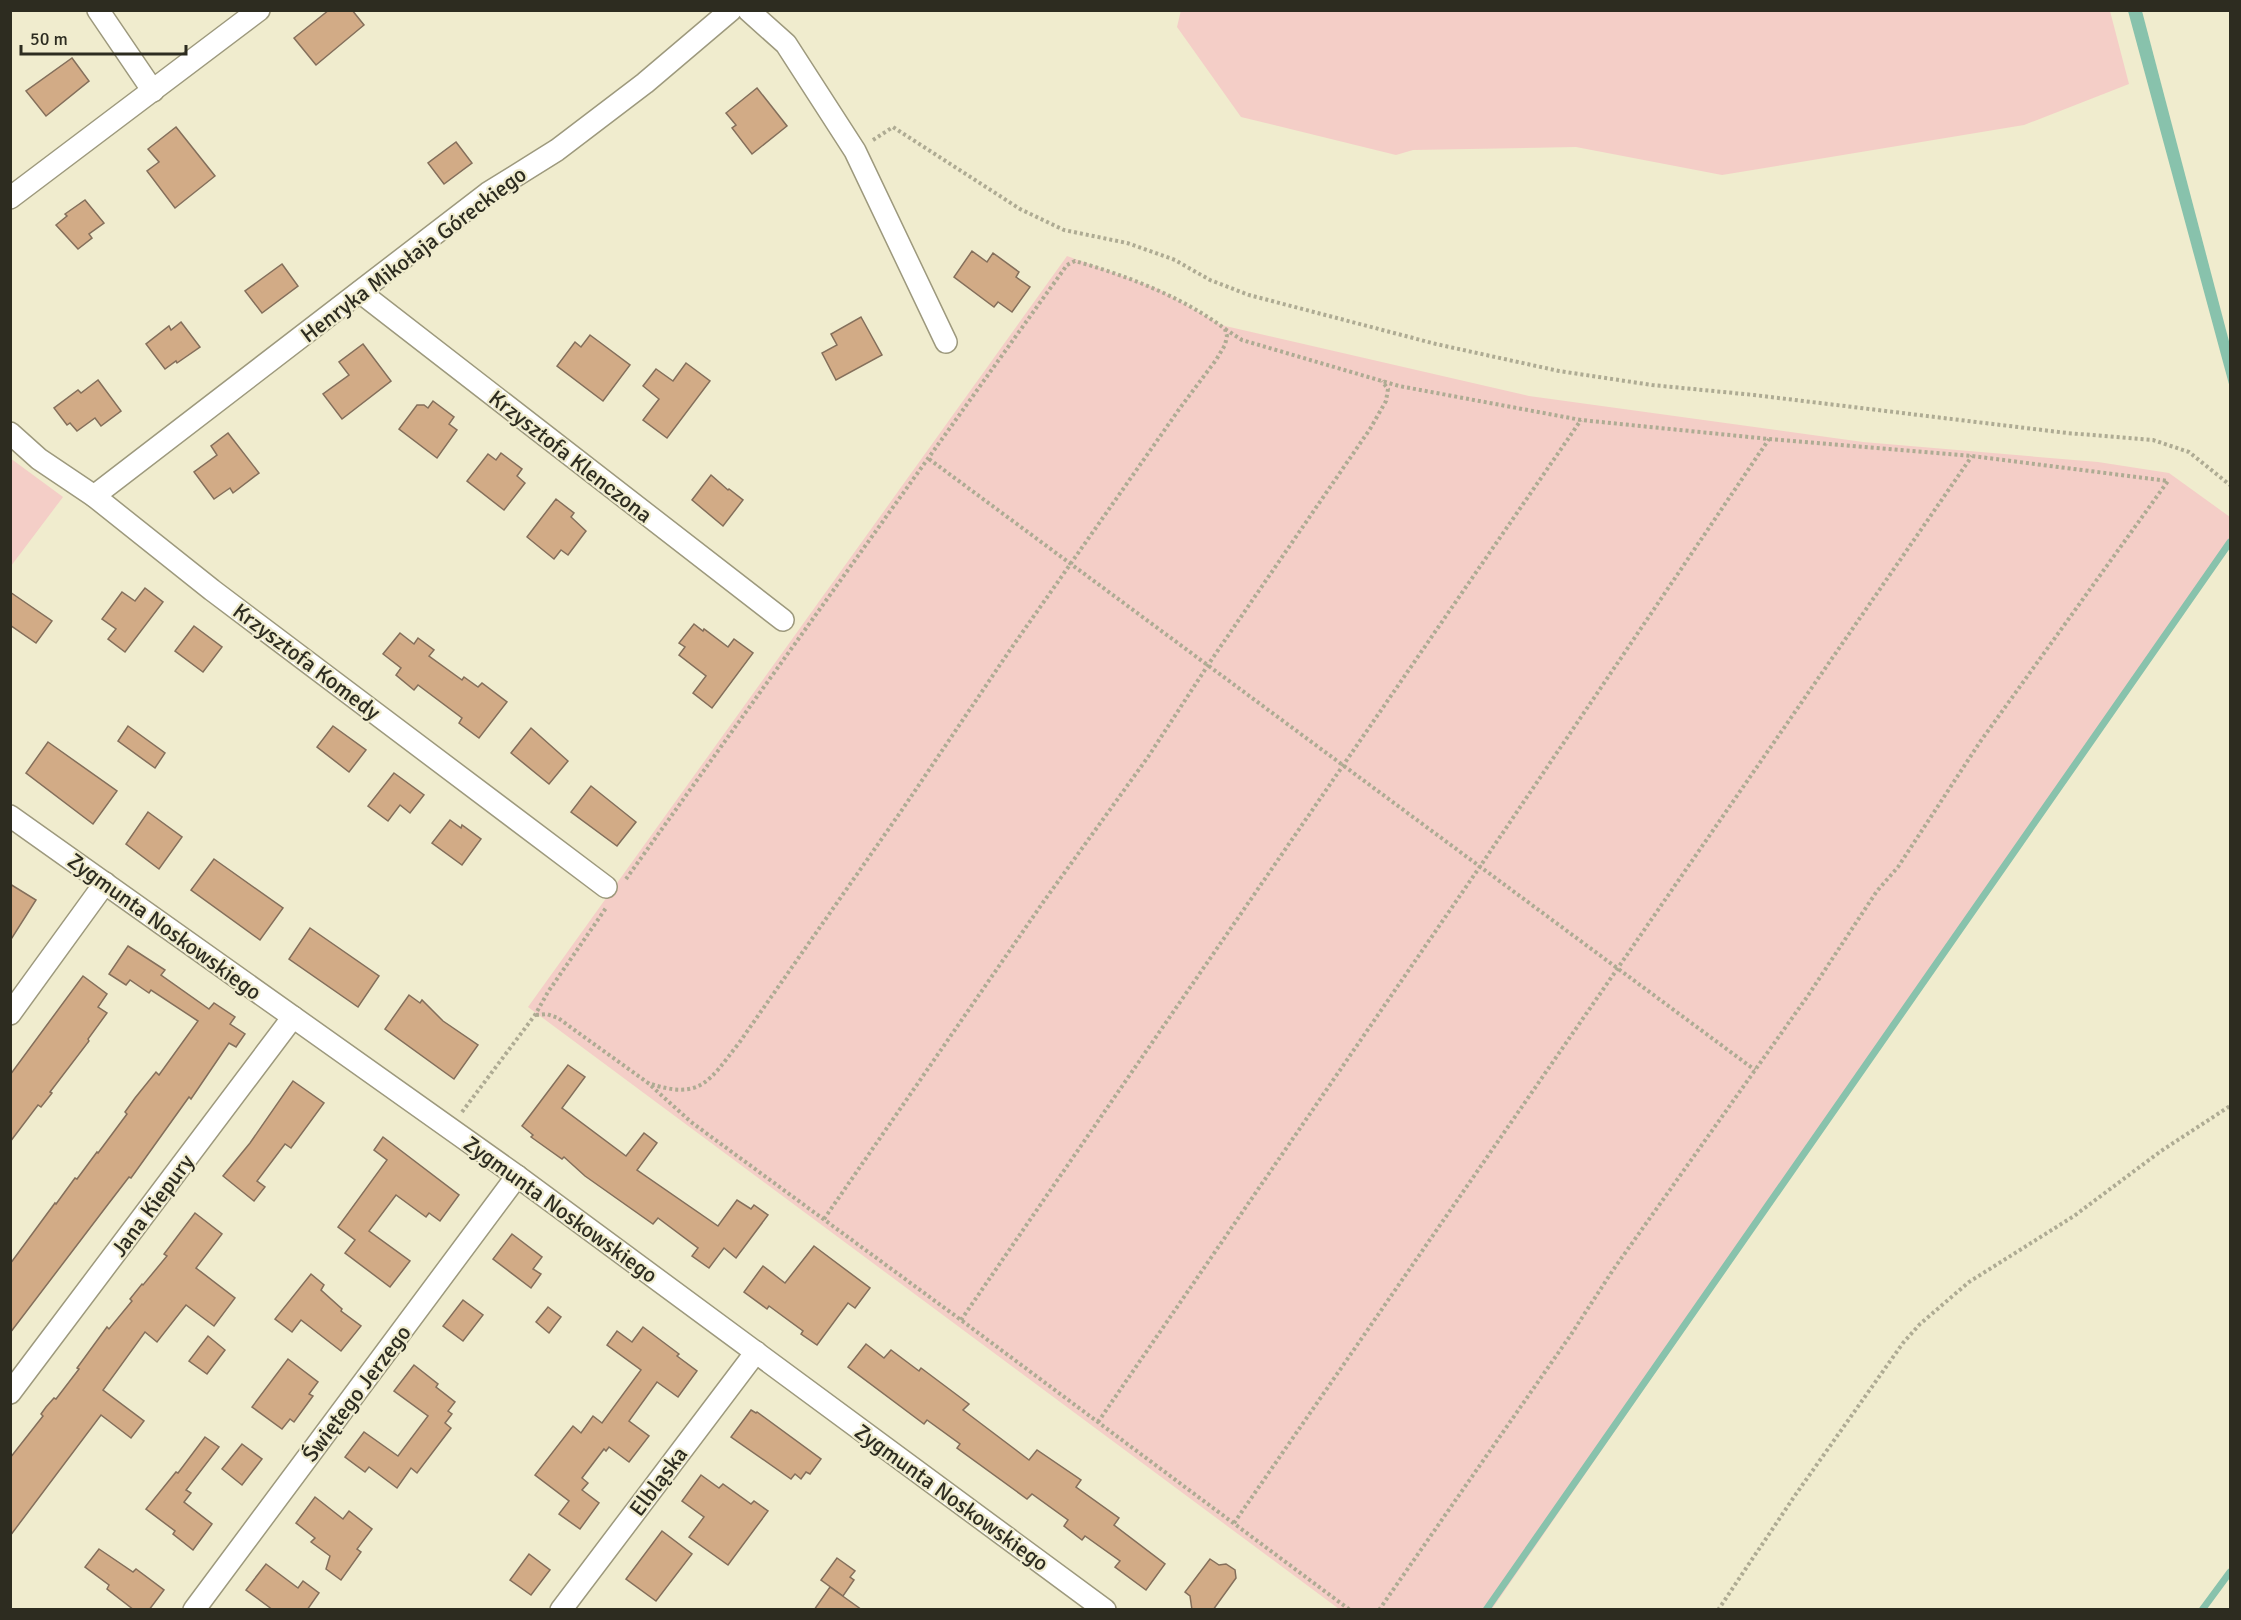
<svg xmlns="http://www.w3.org/2000/svg" width="2241" height="1620" font-family="Signika,sans-serif">
	<rect width="100%" height="100%" fill="#f0ecce"/>
	<!-- green -->
	<g fill="#f4cec7">
		<polygon points="1181,10 2110,11 2129,84 2024,125 1722,175 1576,147 1413,150 1396,155 1241,117 1177,27"/>
		<polygon points="1067,256 1158,289 1221,325 1529,396 1863,442 2098,462 2169,473 2230,517 2230,540 1492,1609 1339,1609 528,1007"/>
		<polygon points="10,458 63,497 11,566 10,566"/>
	</g>
	<!-- water -->
	<polygon fill="#88c2ac" points="2128,11 2142,11 2230,345 2230,388"/>
	<g fill="none" stroke-linecap="round" stroke-linejoin="round">
		<!-- stream -->
		<g stroke="#88c2ac" stroke-width="7">
			<polyline points="1486,1610 2230,542"/>
			<polyline points="2202,1610 2230,1572"/>
		</g>
	</g>
	<!-- building -->
	<g fill="#d2ab86" stroke="#846f5b" stroke-width="1.5">
		<polygon points="329,10 352,10 364,25 316,65 294,38"/>
		<polygon points="72,58 89,81 46,116 26,91"/>
		<polygon points="757,88 787,126 752,154 732,128 736,125 726,113"/>
		<polygon points="176,127 215,176 175,208 147,171 159,162 148,149"/>
		<polygon points="456,142 472,163 444,184 428,163"/>
		<polygon points="85,200 104,223 89,234 92,238 78,249 56,225 67,216 65,214"/>
		<polygon points="972,251 987,262 993,253 1019,272 1016,277 1030,287 1012,312 998,302 994,307 954,277"/>
		<polygon points="282,264 298,286 262,313 245,291"/>
		<polygon points="861,317 882,355 836,380 822,353 837,345 831,334"/>
		<polygon points="181,322 200,347 177,363 176,361 165,369 146,344 169,326 171,330"/>
		<polygon points="590,335 630,365 603,401 557,366 575,342 581,347"/>
		<polygon points="363,344 391,381 342,419 323,394 349,375 339,362"/>
		<polygon points="686,363 710,381 667,438 643,420 659,399 643,386 656,369 673,381"/>
		<polygon points="98,380 121,411 101,426 95,418 77,431 70,423 67,425 54,408 78,390 81,393"/>
		<polygon points="433,401 454,417 449,424 457,430 437,458 399,429 417,405 424,405 428,408"/>
		<polygon points="228,433 259,473 233,493 230,488 214,499 194,472 217,455 211,446"/>
		<polygon points="501,453 522,469 517,476 525,483 504,510 467,481 488,454 496,460"/>
		<polygon points="711,475 728,490 729,489 743,500 723,526 692,500"/>
		<polygon points="556,499 574,513 571,517 586,531 568,555 561,550 554,559 527,537"/>
		<polygon points="145,588 163,602 125,652 108,639 116,629 102,619 122,592 135,601"/>
		<polygon points="10,592 52,621 36,643 10,625"/>
		<polygon points="694,624 703,631 704,629 728,647 734,639 753,653 712,708 693,693 706,676 679,655 685,647 679,643"/>
		<polygon points="194,626 222,647 203,672 175,651"/>
		<polygon points="400,633 414,644 418,638 434,650 429,656 462,680 464,677 478,687 482,683 507,702 479,738 459,723 462,718 418,685 414,690 396,675 401,668 383,654"/>
		<polygon points="128,726 165,753 155,768 118,741"/>
		<polygon points="333,726 366,750 349,772 317,747"/>
		<polygon points="531,728 568,761 549,784 511,753"/>
		<polygon points="48,742 117,791 93,824 26,773"/>
		<polygon points="394,773 424,795 410,813 400,805 388,821 368,806"/>
		<polygon points="591,786 636,822 617,846 571,812"/>
		<polygon points="148,812 182,837 159,869 126,844"/>
		<polygon points="450,820 461,828 462,825 481,839 462,865 432,843"/>
		<polygon points="214,859 283,908 260,940 191,890"/>
		<polygon points="10,884 36,900 10,941"/>
		<polygon points="310,928 379,976 358,1007 289,959"/>
		<polygon points="128,946 165,970 161,975 209,1009 214,1003 235,1017 230,1024 245,1034 236,1047 229,1043 191,1099 189,1097 131,1178 129,1177 109,1203 10,1333 10,1264 55,1203 56,1204 75,1178 77,1179 97,1152 98,1153 127,1114 125,1112 135,1098 156,1072 159,1075 198,1021 151,990 149,993 130,980 126,985 109,974"/>
		<polygon points="83,976 107,994 98,1007 107,1013 88,1039 89,1041 50,1092 52,1093 41,1107 38,1105 10,1142 10,1075"/>
		<polygon points="409,995 420,1003 422,1000 443,1021 478,1045 454,1079 385,1029"/>
		<polygon points="568,1065 585,1077 562,1108 626,1156 644,1133 657,1143 637,1170 718,1226 737,1200 751,1209 754,1205 768,1215 736,1258 724,1248 709,1268 692,1256 698,1248 658,1218 653,1224 585,1176 564,1157 562,1159 531,1137 533,1135 522,1126"/>
		<polygon points="293,1081 324,1103 291,1148 285,1144 257,1181 265,1187 254,1201 223,1176 250,1143"/>
		<polygon points="383,1137 459,1195 440,1221 429,1213 426,1217 396,1195 369,1231 410,1261 390,1287 345,1253 355,1240 338,1227 387,1160 374,1150"/>
		<polygon points="195,1213 222,1234 196,1268 235,1298 214,1326 186,1305 157,1342 145,1332 103,1390 144,1421 131,1438 101,1415 10,1536 10,1458 43,1416 41,1414 46,1407 54,1398 56,1399 79,1369 77,1368 107,1327 109,1329 132,1301 130,1299 142,1284 143,1285 167,1256 164,1254"/>
		<polygon points="512,1234 542,1257 533,1269 541,1274 531,1288 493,1259"/>
		<polygon points="814,1246 870,1288 855,1308 848,1303 817,1345 801,1334 803,1331 769,1306 767,1309 744,1292 763,1266 785,1283"/>
		<polygon points="311,1274 324,1285 321,1290 342,1309 341,1311 361,1326 341,1351 301,1320 292,1332 275,1319"/>
		<polygon points="463,1300 483,1315 463,1341 443,1326"/>
		<polygon points="548,1307 561,1317 549,1333 536,1322"/>
		<polygon points="643,1327 679,1354 677,1356 697,1371 678,1397 657,1382 629,1421 649,1436 629,1462 609,1447 606,1451 604,1449 582,1478 588,1483 582,1490 599,1503 580,1529 559,1514 569,1501 535,1475 573,1426 581,1433 593,1416 602,1423 641,1370 607,1345 617,1331 632,1342"/>
		<polygon points="208,1336 225,1350 207,1374 189,1361"/>
		<polygon points="866,1344 884,1358 891,1350 919,1371 921,1368 969,1404 963,1410 1029,1460 1037,1450 1081,1480 1076,1487 1119,1518 1114,1525 1165,1564 1146,1590 1115,1567 1120,1561 1085,1536 1082,1540 1064,1526 1068,1520 1032,1494 1027,1499 957,1448 960,1444 927,1420 924,1424 848,1367"/>
		<polygon points="288,1359 318,1382 309,1394 313,1396 294,1422 290,1419 282,1429 252,1407"/>
		<polygon points="414,1365 438,1384 436,1387 455,1402 448,1411 452,1414 445,1423 451,1428 417,1473 411,1468 397,1488 369,1467 365,1472 345,1457 364,1432 398,1456 428,1416 394,1391"/>
		<polygon points="751,1410 756,1413 757,1412 821,1459 810,1474 806,1472 801,1479 795,1474 791,1479 731,1437"/>
		<polygon points="205,1437 219,1447 186,1490 191,1493 184,1502 212,1524 193,1550 173,1534 175,1531 146,1509 176,1472 178,1473"/>
		<polygon points="242,1444 262,1459 242,1485 222,1469"/>
		<polygon points="701,1475 719,1488 723,1484 751,1504 754,1501 768,1511 728,1565 689,1537 704,1517 682,1501"/>
		<polygon points="315,1497 343,1519 349,1511 372,1529 357,1549 361,1552 341,1580 326,1569 330,1556 311,1542 315,1538 296,1523"/>
		<polygon points="662,1531 692,1554 656,1601 626,1579"/>
		<polygon points="99,1549 133,1572 136,1569 164,1590 149,1610 134,1610 107,1589 109,1585 85,1567"/>
		<polygon points="529,1554 550,1570 531,1595 510,1580"/>
		<polygon points="837,1558 855,1571 850,1577 854,1580 843,1596 821,1580"/>
		<polygon points="1210,1559 1219,1565 1226,1564 1235,1570 1236,1578 1213,1610 1192,1610 1190,1596 1185,1592"/>
		<polygon points="266,1564 298,1588 303,1581 319,1593 307,1610 273,1610 246,1590"/>
		<polygon points="830,1587 862,1610 814,1610"/>
	</g>
	<g fill="none" stroke-linecap="round" stroke-linejoin="round">
		<!-- minor casing -->
		<g stroke="#9d997d" stroke-width="24">
			<g id="minor">
				<polyline points="98,10 153,91"/>
				<polyline points="748,10 786,44 855,151 946,342"/>
				<polyline points="10,198 259,10"/>
				<polyline points="360,292 783,620"/>
				<polyline points="10,433 39,459 94,496 212,590 606,887"/>
				<polyline points="94,496 488,193 557,150 645,83 731,10"/>
				<polyline points="10,816 517,1176 1105,1610"/>
				<polyline points="10,1014 105,883"/>
				<polyline points="10,1393 293,1017"/>
				<polyline points="194,1610 517,1176"/>
				<polyline points="561,1610 756,1352"/>
			</g>
		</g>
		<!-- path -->
		<g stroke="#aeab93" stroke-width="4" stroke-dasharray="3 3" stroke-linecap="butt">
			<polyline points="873,140 893,127 1020,209 1064,230 1127,243 1175,260 1210,280 1249,295 1436,344 1559,371 1652,385 1754,395 2067,433 2153,440 2189,452 2230,485"/>
			<polyline points="1225,329 1242,340 1399,386 1581,420 1769,439 1972,456 2168,481 1980,742 1898,867 1877,891 1807,997 1613,1270 1570,1336 1379,1610"/>
			<polyline points="929,459 1755,1070"/>
			<path d="M626,879L1067,265L1075,261C1125,275 1183,297 1225,329L1227,336L1225,345L1216,360L1180,408L1010,650L904,807L739,1043C709,1081 701,1101 648,1083"/>
			<polyline points="536,1015 547,1014 558,1018 648,1083 691,1122 961,1320 1350,1610"/>
			<polyline points="462,1112 535,1015 548,992 606,908"/>
			<polyline points="824,1219 1044,901 1148,757 1212,659 1370,429 1386,401 1388,389 1382,381"/>
			<polyline points="961,1320 1581,420"/>
			<polyline points="1098,1422 1479,868 1769,439"/>
			<polyline points="1234,1523 1972,456"/>
			<polyline points="1718,1610 1796,1494 1903,1343 1920,1324 1969,1282 2074,1216 2161,1151 2230,1106"/>
		</g>
		<!-- minor -->
		<use href="#minor" stroke="#fff" stroke-width="21"/>
	</g>
	<g text-anchor="middle" stroke-width="4.5" stroke-linejoin="round" paint-order="stroke">
		<!-- street labels -->
		<g font-size="22" fill="#2d2c20" stroke="#f0ecce">
			<text transform="translate(413 254) rotate(-37)" y="8">Henryka Mikołaja Góreckiego</text>
			<text transform="translate(571 456) rotate(38)" y="8">Krzysztofa Klenczona</text>
			<text transform="translate(307 661) rotate(37)" y="8">Krzysztofa Komedy</text>
			<text transform="translate(165 926) rotate(36)" y="8">Zygmunta Noskowskiego</text>
			<text transform="translate(152 1205) rotate(-53)" y="8">Jana Kiepury</text>
			<text transform="translate(561 1209) rotate(36)" y="8">Zygmunta Noskowskiego</text>
			<text transform="translate(356 1393) rotate(-53)" y="8">Świętego Jerzego</text>
			<text transform="translate(658 1481) rotate(-53)" y="8">Elbląska</text>
			<text transform="translate(952 1497) rotate(36)" y="8">Zygmunta Noskowskiego</text>
		</g>
	</g>
	<!-- border -->
	<rect width="2241" height="1620" fill="none" stroke="#2d2c20" stroke-width="24"/>
	<!-- scale -->
	<path d="M21 45v9h165v-9" fill="none" stroke="#2d2c20" stroke-width="3"/>
	<text x="30" y="45" font-size="18" fill="#2d2c20" stroke="#f0ecce" stroke-width="4.5" paint-order="stroke">50 m</text>
</svg>
